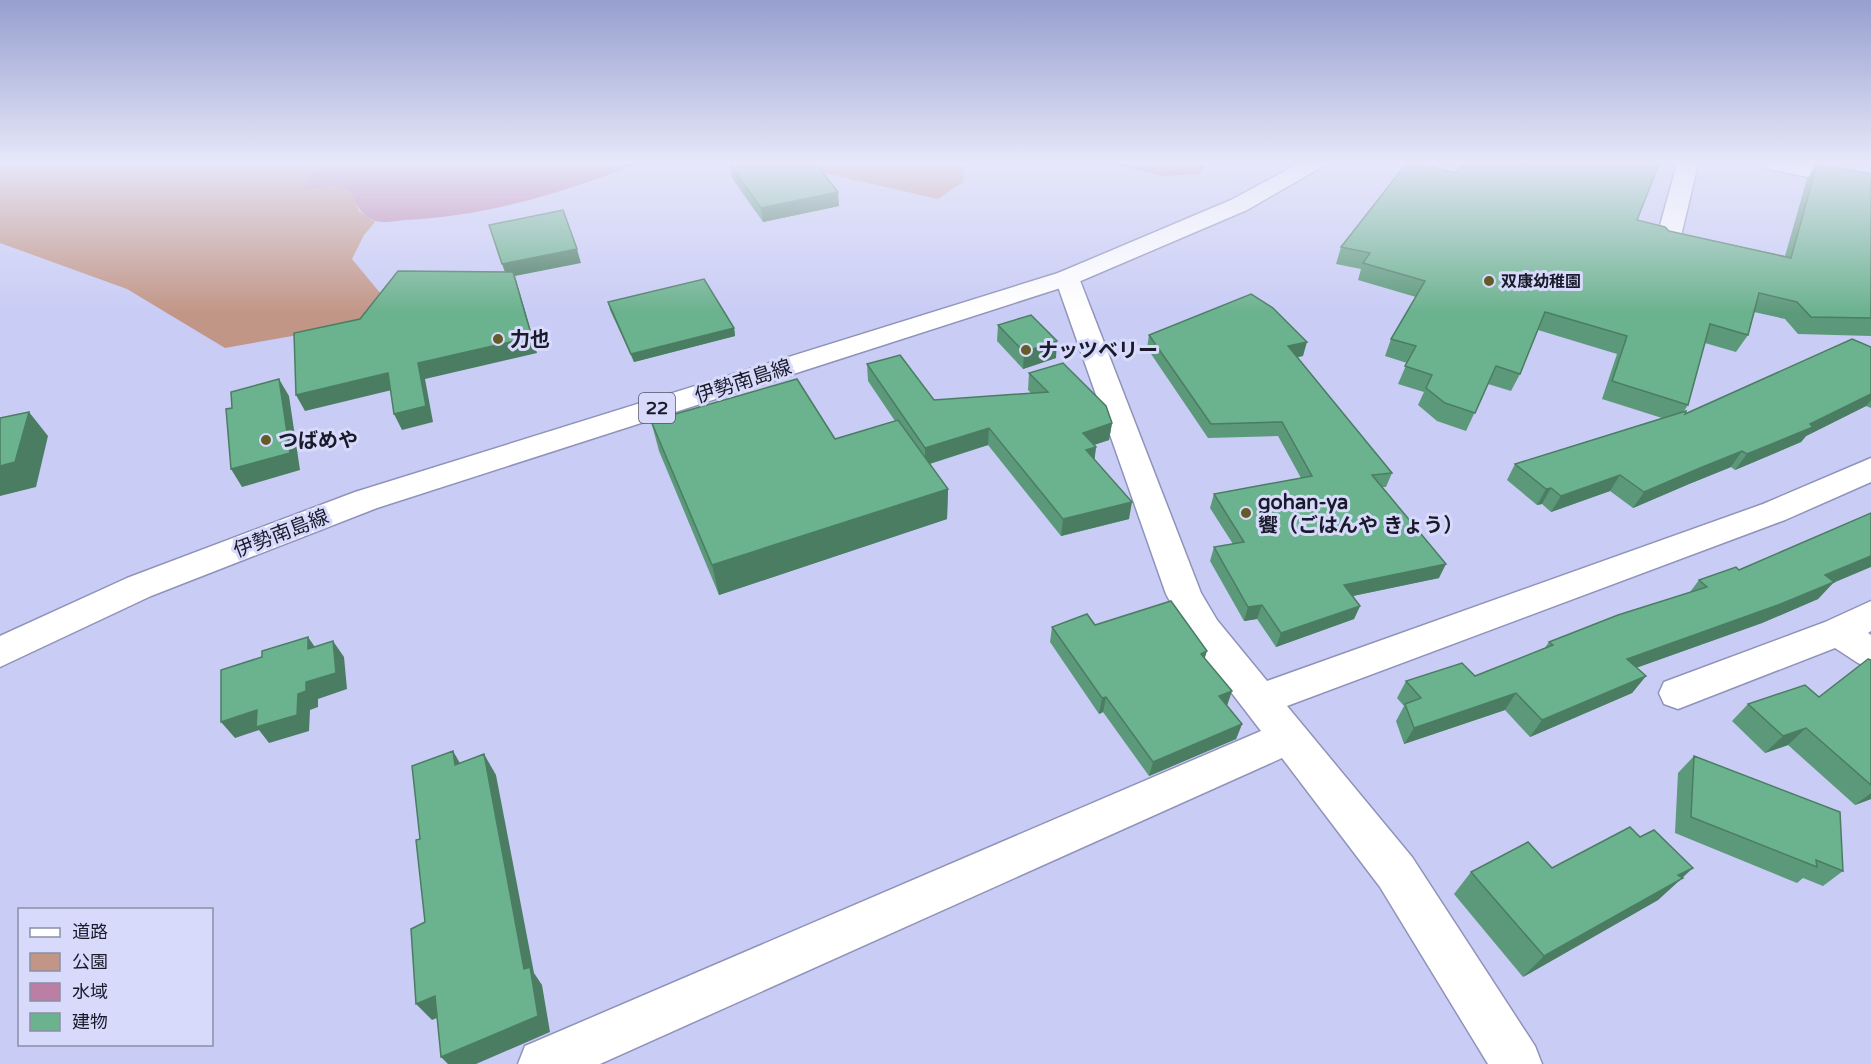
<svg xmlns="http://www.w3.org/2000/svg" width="1871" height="1064" font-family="'Varela Round','Noto Sans JP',sans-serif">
	<rect width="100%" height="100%" fill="#c9ccf5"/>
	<!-- green -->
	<g fill="#c29687">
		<polygon points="0,164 317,164 302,190 336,186 352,192 359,211 375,222 364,235 352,259 400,317 225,348 127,289 0,243"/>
		<polygon points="795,164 964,164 963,182 938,199 798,167"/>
	</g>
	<!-- water -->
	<g fill="#bb7fa6">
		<path d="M317,164H637C562,193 487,216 405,220C396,221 381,224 373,220C360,214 357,205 351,192L336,186L302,190Z"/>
		<polygon points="1112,164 1205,164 1200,174 1163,176"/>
	</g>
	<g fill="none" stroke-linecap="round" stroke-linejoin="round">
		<!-- minor casing -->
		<g stroke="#9093b9" stroke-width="3">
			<g id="minor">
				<polygon points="1677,164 1698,164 1681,236 1712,244 1716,249 1712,254 1704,256 1660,245 1656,240"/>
				<polygon points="1764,164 1806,164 1871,176 1871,190 1774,170 1767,168"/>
				<polygon points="1067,271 1076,273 1079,278 1201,593 1217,620 1267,681 1763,504 1871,458 1871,482 1785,520 1287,706 1412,857 1535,1046 1542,1064 1488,1064 1380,887 1282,758 600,1064 518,1064 525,1046 1261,731 1191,640 1166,594 1055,278 1058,273"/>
				<polygon points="1871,601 1871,631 1868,633 1871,635 1871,668 1858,663 1835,648 1678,709 1664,704 1659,693 1664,682 1825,622"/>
			</g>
		</g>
		<!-- major casing -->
		<g stroke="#9093b9" stroke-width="3">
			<polygon id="major" points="1298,164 1324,164 1320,168 1247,210 1076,283 377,508 151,596 0,667 0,636 127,578 355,492 1058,273 1231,200"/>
		</g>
		<!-- minor -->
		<use href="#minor" fill="#fff" fill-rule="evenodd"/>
		<!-- major -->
		<use href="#major" fill="#fff" fill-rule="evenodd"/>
	</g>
	<!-- wall -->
	<g fill="#5c997a">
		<polygon points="1816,164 1871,174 1871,336 1798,334 1785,319 1754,312 1748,335 1736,352 1705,343 1688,405 1684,411 1685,414 1871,347 1871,408 1866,406 1806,436 1801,442 1735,470 1731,467 1689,484 1633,508 1610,491 1551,512 1542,504 1537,505 1507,480 1515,464 1662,418 1602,399 1617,354 1538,330 1520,374 1511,391 1488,384 1466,431 1437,421 1418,405 1424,392 1398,384 1407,363 1385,356 1391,339 1416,297 1358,280 1361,269 1336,264 1341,247 1637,220 1669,231 1785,256 1807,179"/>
		<polygon points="730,165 839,206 763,222 732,178"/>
		<polygon points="608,302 734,328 735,336 634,362 610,310"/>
		<polygon points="998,325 1056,358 1023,369 997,341"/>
		<polygon points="1149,335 1303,356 1296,357 1392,473 1386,487 1382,487 1439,578 1353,596 1360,606 1354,619 1276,647 1257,619 1244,621 1210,561 1214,547 1233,544 1210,508 1214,494 1301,478 1278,436 1208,438 1147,348"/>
		<polygon points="867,364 934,400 1032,394 1028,390 1029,373 1112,423 1109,440 1094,445 1096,447 1094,460 1129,519 1061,536 988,445 930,464 948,489 947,519 719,595 659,451 651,421 835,439 895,421 868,381"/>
		<polygon points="1739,570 1833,583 1818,599 1762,623 1636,668 1646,676 1632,693 1530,737 1505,710 1404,744 1396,721 1404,706 1397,698 1406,681 1475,676 1544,649 1549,642 1690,592 1699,580"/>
		<polygon points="1095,625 1205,659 1227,706 1242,724 1236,739 1149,776 1103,712 1099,714 1050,642 1052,627"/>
		<polygon points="1871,660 1871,799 1855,805 1788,745 1765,753 1732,721 1748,704 1819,697"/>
		<polygon points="1694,756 1843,871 1823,886 1803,878 1797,883 1675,833 1678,773"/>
		<polygon points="1471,872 1682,878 1658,900 1523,977 1454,894"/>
	</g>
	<!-- shaded-wall -->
	<g fill="#4b7d63">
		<polygon points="838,192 839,206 763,222 761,208"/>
		<polygon points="577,249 581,263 515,276 537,353 425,379 433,422 402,430 394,414 418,363 507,278 502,264"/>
		<polygon points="734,328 735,336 634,362 631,354"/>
		<polygon points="1057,341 1056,358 1023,369 1024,352"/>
		<polygon points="1307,342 1303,356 1284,360 1288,346"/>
		<polygon points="388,373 396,389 305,411 296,395"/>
		<polygon points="279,379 289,396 300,470 242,487 231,469"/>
		<polygon points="1871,394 1871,400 1866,406 1806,436 1801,442 1735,470 1747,454"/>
		<polygon points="29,412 48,436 36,487 0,496 0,466"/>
		<polygon points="1112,423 1109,440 1081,449 1083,433"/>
		<polygon points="989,428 988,445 925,465 925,448"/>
		<polygon points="1096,447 1094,464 1086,450"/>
		<polygon points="1742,451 1731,467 1689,484 1633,508 1644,492 1700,468"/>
		<polygon points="1620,475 1610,491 1551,512 1561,496"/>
		<polygon points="1551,488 1542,504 1537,505 1546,489"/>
		<polygon points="948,489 947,519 719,595 712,565"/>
		<polygon points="1132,502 1129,519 1061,536 1063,519"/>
		<polygon points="1871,556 1871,567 1833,583 1818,599 1762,623 1613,676 1627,659"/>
		<polygon points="1446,564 1439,578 1338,599 1344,585"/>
		<polygon points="1262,605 1257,619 1244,621 1248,607"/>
		<polygon points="1360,606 1354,619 1276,647 1281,633"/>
		<polygon points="308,637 319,653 308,649"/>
		<polygon points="333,641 344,657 347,689 318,699 318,707 310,710 309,731 269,743 259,730 235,738 221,722 298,694"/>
		<polygon points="1207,651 1202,667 1201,654"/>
		<polygon points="1646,676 1632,693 1530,737 1542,720"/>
		<polygon points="1232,691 1227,706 1219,696"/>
		<polygon points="1516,693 1505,710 1404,744 1414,728"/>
		<polygon points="1106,697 1103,712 1099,714 1102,698"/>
		<polygon points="1242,724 1236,739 1149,776 1153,762"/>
		<polygon points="1806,728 1788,745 1765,753 1783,736"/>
		<polygon points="453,751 465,772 455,765"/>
		<polygon points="484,754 496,775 534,973 542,985 550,1032 476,1064 448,1064 441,1057 524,969"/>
		<polygon points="1871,793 1871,799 1855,805"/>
		<polygon points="1693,868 1658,900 1523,977 1544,956 1678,875"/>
		<polygon points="435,996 451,1012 432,1020 416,1004"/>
	</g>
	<!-- building -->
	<g fill="#6bb28e" stroke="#4b7d63" stroke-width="1.5">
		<polygon points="734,164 816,164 838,192 761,208 730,165"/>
		<polygon points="1406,164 1419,164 1456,173 1463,164 1659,164 1637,220 1665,227 1669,231 1791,258 1817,164 1871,174 1871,318 1811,317 1797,302 1759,293 1748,335 1710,324 1688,405 1612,381 1627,336 1545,312 1520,374 1496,366 1475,413 1445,403 1426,388 1432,375 1405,366 1416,346 1391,339 1425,281 1363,263 1370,253 1341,247"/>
		<polygon points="563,210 577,249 502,264 489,225"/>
		<polygon points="398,271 513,272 532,337 418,363 426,406 394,414 388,373 296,395 294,333 360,319"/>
		<polygon points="704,279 734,328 631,354 608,302"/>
		<polygon points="1251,294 1273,308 1307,342 1288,346 1392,473 1372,475 1446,564 1344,585 1360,606 1281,633 1262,605 1248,607 1214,547 1244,542 1214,494 1312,476 1282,422 1211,424 1149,335"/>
		<polygon points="1031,315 1057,341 1024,352 998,325"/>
		<polygon points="1852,339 1871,347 1871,394 1810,424 1813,427 1747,454 1742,451 1700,468 1644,492 1620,475 1561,496 1551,488 1546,489 1515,464 1686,411 1685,414"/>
		<polygon points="900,355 934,400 1048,392 1029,373 1063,363 1106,406 1112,423 1083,433 1096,447 1086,450 1132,502 1063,519 989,428 925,448 867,364"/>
		<polygon points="279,379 290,453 231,469 226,409 232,408 231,392"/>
		<polygon points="797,379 835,439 898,420 948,489 712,565 651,421"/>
		<polygon points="29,412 15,462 0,466 0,418"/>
		<polygon points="1871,513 1871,556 1825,575 1834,582 1778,605 1627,659 1646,676 1542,720 1516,693 1414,728 1405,704 1421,698 1406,681 1462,663 1475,676 1553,645 1549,642 1618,615 1707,587 1699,580 1736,567 1739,570"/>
		<polygon points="1171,601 1207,651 1201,654 1232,691 1219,696 1242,724 1153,762 1106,697 1102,698 1052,627 1087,614 1095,625"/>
		<polygon points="308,637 308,649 333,641 336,673 306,682 306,691 298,694 297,715 256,727 257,710 221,722 221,670 262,657 262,651"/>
		<polygon points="1868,659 1871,660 1871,785 1806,728 1783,736 1748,704 1805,685 1819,697"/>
		<polygon points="453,751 455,765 484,754 524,969 530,967 538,1016 441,1057 435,996 416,1004 411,929 425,922 416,840 420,839 412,766"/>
		<polygon points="1694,756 1840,812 1843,871 1816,860 1817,867 1691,817"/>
		<polygon points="1630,827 1640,837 1654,830 1693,868 1678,875 1683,878 1544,956 1471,872 1528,842 1552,868"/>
	</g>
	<!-- sky -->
	<linearGradient id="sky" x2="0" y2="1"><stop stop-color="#969fce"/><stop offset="0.52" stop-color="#e7e8fa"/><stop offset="1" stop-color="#e7e8fa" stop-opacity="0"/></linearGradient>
	<rect width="1871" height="313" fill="url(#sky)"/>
	<!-- markers -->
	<g fill="#635c28" stroke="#d7dafb" stroke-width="2">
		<circle cx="1489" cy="281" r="6"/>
		<circle cx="498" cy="339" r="6"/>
		<circle cx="1026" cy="350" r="6"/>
		<circle cx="266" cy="440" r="6"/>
		<circle cx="1246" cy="513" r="6"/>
	</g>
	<g text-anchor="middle" stroke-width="6" stroke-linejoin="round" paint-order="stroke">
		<!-- far-poi labels -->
		<g font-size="16" font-weight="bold" fill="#1a1b2a" stroke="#d7dafb" text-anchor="start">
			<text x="1501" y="287">双康幼稚園</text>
		</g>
		<!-- shield labels -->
		<rect fill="#d7dafb" stroke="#535469" stroke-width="1.5" x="639" y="393" width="36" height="30" rx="4.5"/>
		<g font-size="18" font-weight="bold" fill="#1a1b2a">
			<text x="657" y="414">22</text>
		</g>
		<!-- poi labels -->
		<g font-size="20" font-weight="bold" fill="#1a1b2a" stroke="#d7dafb" text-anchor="start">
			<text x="510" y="346">力也</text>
			<text x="1038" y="357">ナッツベリー</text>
			<text x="278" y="447">つばめや</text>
			<text x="1258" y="509">gohan-ya<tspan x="1258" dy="23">饗（ごはんや きょう）</tspan></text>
		</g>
		<!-- street labels -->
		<g font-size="20" fill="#1a1b2a" stroke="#d7dafb">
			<text transform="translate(743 381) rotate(-18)" y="7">伊勢南島線</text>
			<text transform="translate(281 533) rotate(-21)" y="7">伊勢南島線</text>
		</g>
	</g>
	<!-- legend -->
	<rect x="18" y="908" width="195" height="138" fill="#d7dafb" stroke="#8b8ea7" stroke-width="1.5"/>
	<rect x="30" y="928" width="30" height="9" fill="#ffffff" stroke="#8b8ea7" stroke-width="1.5"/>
	<text x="72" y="938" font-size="18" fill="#1a1b2a">道路</text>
	<rect x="30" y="953" width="30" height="18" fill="#c29687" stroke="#8b8ea7" stroke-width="1.5"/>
	<text x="72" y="968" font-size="18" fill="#1a1b2a">公園</text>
	<rect x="30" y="983" width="30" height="18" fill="#bb7fa6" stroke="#8b8ea7" stroke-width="1.5"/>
	<text x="72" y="998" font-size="18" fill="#1a1b2a">水域</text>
	<rect x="30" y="1013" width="30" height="18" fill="#6bb28e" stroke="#8b8ea7" stroke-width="1.5"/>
	<text x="72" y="1028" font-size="18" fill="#1a1b2a">建物</text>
</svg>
